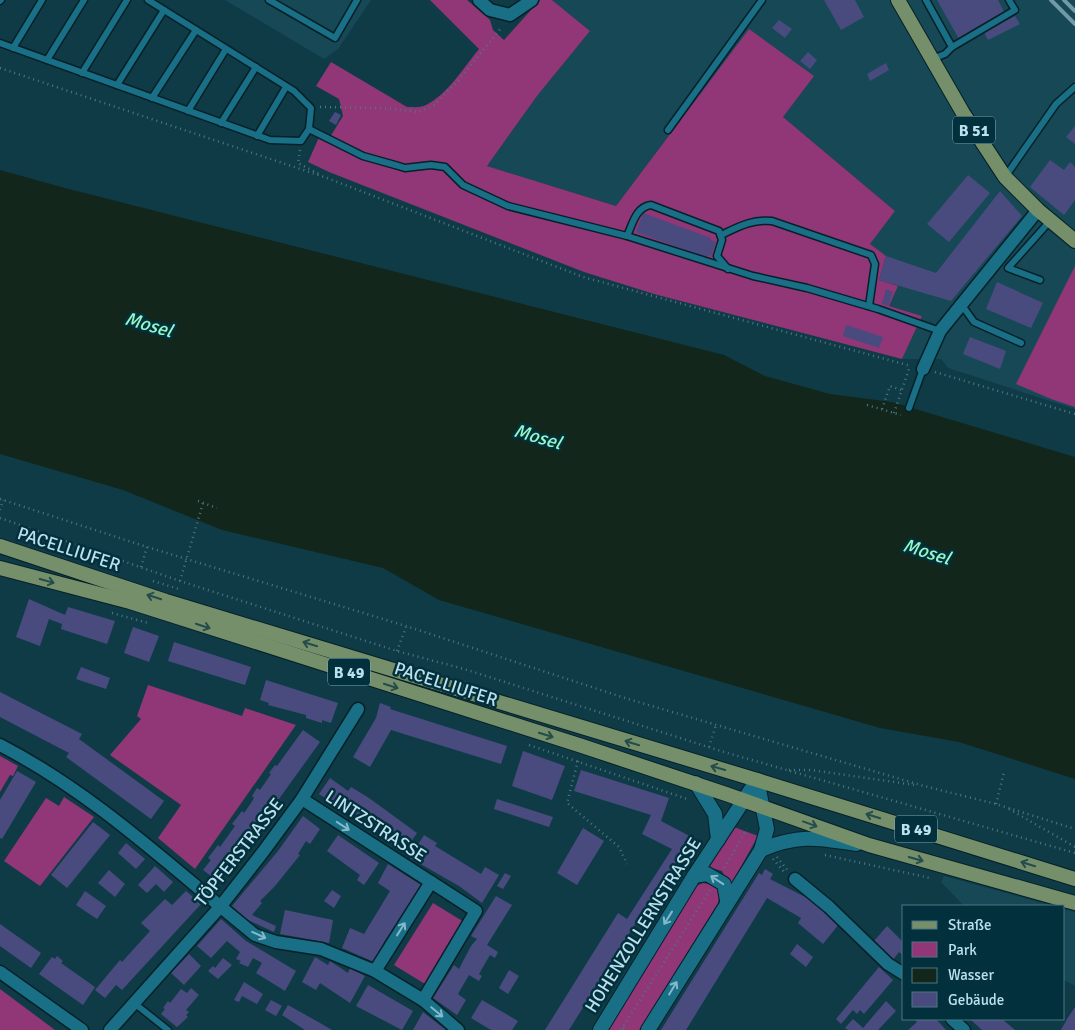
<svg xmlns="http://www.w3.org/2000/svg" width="1075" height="1030" font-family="Signika,sans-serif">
	<rect width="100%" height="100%" fill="#0f3b47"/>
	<!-- built -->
	<g fill="#164856">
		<polygon points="225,0 371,0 338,49 324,59"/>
		<polygon points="552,0 1075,0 1075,409 948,368 941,359 902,359 922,316 888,306 893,292 879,280 870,244 895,211 783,117 749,29 616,206 487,166 537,96 590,31"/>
		<polygon points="944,876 1053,906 964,906 941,882"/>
		<polygon points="1064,909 1075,912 1075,986 1064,980"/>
	</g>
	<!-- green -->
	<g fill="#913677">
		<path d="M430,0H467L490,20L493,30L504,40L540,0H552L590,31L537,96L487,166L616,206L749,29L814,76L783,117L895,211L870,244L886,256L879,280L898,286L889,306L922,316L902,359L654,294L584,272L329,172L308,162L320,135L330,137L343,116L339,99L316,86L331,62L407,107C413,107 421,108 426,105C448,94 464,67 479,49Z"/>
		<polygon points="1075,266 1075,407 1051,399 1016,384"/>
		<polygon points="148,685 242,716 245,708 296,725 195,869 158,838 181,805 110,755 141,719 137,716"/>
		<polygon points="0,756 18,766 13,776 10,775 0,792"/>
		<polygon points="64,797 94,817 40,886 4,861 46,798 59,806"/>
		<polygon points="734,827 758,836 730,886 722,871 708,867"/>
		<polygon points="703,883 709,884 718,889 719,896 718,903 639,1030 607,1030 694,887"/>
		<polygon points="433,903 464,922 425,984 394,965"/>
		<polygon points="0,989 55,1030 0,1030"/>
	</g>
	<!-- water -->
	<polygon fill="#12261c" points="0,170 65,188 724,355 765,376 830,394 892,402 1075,457 1075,779 959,742 880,728 439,600 383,568 222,530 123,490 0,454"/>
	<!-- building -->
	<g fill="#494b7f">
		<polygon points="824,0 855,0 864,17 841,30"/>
		<polygon points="937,0 998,0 1005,14 959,39"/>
		<polygon points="1015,16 1020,24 988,40 984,32"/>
		<polygon points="779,20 792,29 785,38 772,28"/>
		<polygon points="808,52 817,60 810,69 800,61"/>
		<polygon points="886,63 889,70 870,81 867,74"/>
		<polygon points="335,112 341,115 336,125 329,121"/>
		<polygon points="1075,126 1075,144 1066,137"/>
		<polygon points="1050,160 1064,170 1070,162 1075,167 1075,200 1064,215 1030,187"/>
		<polygon points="968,175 990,193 949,242 927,224"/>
		<polygon points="1000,191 1022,216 951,301 879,280 886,256 936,273"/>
		<polygon points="643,213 711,238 710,240 716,242 711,256 708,255 707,258 636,232"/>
		<polygon points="997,282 1043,303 1031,328 986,309"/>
		<polygon points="886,289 893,292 888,306 882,304"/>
		<polygon points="846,325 883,337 879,348 843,336"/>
		<polygon points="970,337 1006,351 1000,369 963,354"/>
		<polygon points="29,599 65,615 68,607 115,621 107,644 61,629 62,624 49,619 40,646 16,637"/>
		<polygon points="133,627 159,636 149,662 124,653"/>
		<polygon points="174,642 251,667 245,685 168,661"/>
		<polygon points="81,667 110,678 106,689 76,679"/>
		<polygon points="266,680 338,703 331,723 322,720 322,723 306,718 306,715 268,705 269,703 260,700"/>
		<polygon points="0,692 82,734 79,739 164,801 151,819 66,757 69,753 0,717"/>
		<polygon points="380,703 391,707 390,709 507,746 501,764 391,730 370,767 353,757 376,718"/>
		<polygon points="303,730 320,742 219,882 203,870 211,860 208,858 218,845 220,847 235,826 232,824 242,811 244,813 251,803 254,798 252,796 257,788 260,790 271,774 269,773 275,765 277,766"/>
		<polygon points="523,751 565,766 552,800 512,786"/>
		<polygon points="581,770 669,798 661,821 701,842 645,930 635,924 569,1030 545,1030 618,913 627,919 672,849 642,834 651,815 574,791"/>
		<polygon points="17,771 36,782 2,839 0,838 0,800"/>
		<polygon points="330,778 348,791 351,787 369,798 417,833 406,849 358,814 357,816 340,804 338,807 319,794"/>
		<polygon points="497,799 553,817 549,827 494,809"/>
		<polygon points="303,816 320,829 310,844 306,841 298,854 300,855 275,886 260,901 262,903 252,915 276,926 274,932 248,920 232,906 278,851"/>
		<polygon points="93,822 110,835 67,888 51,875"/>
		<polygon points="583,828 604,841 577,885 557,873"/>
		<polygon points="338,835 379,863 364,885 357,880 360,875 327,851"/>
		<polygon points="424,835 437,843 435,846 481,874 485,867 499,875 482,903 459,886 410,858"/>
		<polygon points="126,843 145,859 136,869 118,853"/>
		<polygon points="388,864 421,885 384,942 374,962 342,948 350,928 364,934 390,891 378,883"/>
		<polygon points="155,866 173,882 164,892 156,884 147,893 138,885"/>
		<polygon points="765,869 773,874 770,879 813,901 839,924 823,944 798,923 801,918 767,898 686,1030 661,1030 759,873 762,875"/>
		<polygon points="109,870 125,884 115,897 98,883"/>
		<polygon points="505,873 511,876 503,889 497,886"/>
		<polygon points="332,890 341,896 334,908 324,901"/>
		<polygon points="85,891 106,906 97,919 76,905"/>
		<polygon points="186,891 201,904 122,990 116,985 105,998 95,990 120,960 122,962 150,931 141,923 165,899 172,905"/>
		<polygon points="496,896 512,905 487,945 498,952 495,958 490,955 479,974 482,976 479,981 469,975 458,994 466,1000 457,1015 433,998 454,965 459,969 471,946 477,939 471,936"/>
		<polygon points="285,910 333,920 329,943 280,934"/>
		<polygon points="221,919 246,941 296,971 285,991 256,973 262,963 253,958 248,967 239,963 241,961 236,959 240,952 227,941 211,958 197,946"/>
		<polygon points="0,924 41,953 31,968 0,946"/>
		<polygon points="887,926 904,943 904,956 899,952 892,961 874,941"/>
		<polygon points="797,944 813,957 806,967 790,954"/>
		<polygon points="189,954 201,966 184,985 171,973"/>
		<polygon points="57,956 63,961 61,963 95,987 83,1005 39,974 52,957 55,959"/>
		<polygon points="315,957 328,965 330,961 348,973 350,968 365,976 350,1003 320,983 316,990 302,982"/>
		<polygon points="223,958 232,965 218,979 208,971 213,966 215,968"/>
		<polygon points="879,967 893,980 864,1014 860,1010 857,1014 853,1010 841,1024 836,1019"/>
		<polygon points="509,970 519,976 508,994 499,988"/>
		<polygon points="244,982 263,994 257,1004 242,996 239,1002 234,1000"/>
		<polygon points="368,985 413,1011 402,1030 356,1006"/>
		<polygon points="191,988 199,995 186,1010 189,1012 186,1015 188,1017 177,1027 161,1014 165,1009 163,1008 168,1001 170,1003 181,989 187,993"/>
		<polygon points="271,1000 282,1006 276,1016 265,1010"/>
		<polygon points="482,1000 518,1021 512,1030 491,1030 471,1018"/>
		<polygon points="886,1001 896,1011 878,1030 848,1030 845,1028 853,1019 863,1028"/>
		<polygon points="288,1005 320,1023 332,1030 305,1030 282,1015"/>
		<polygon points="1075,1007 1075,1030 1061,1030 1067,1019"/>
		<polygon points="423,1012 437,1023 446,1030 413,1030"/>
		<polygon points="914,1019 936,1019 946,1030 908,1030 917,1022"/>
		<polygon points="970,1019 1002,1019 1015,1030 982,1030"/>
	</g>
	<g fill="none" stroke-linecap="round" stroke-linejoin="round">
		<!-- service casing -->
		<g stroke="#072027" stroke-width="9">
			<g id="service">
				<polyline points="269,0 335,38 357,0"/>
				<polyline points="926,0 952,47"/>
				<polyline points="0,1 1,0"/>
				<polyline points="0,43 270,140 301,141 309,129 311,108 294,91 148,0"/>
				<polyline points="13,48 42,0"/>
				<polyline points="932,59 945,54 952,47 1015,10 1009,0"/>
				<polyline points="47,60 84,0"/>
				<polyline points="82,73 127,0"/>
				<polyline points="117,85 164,10"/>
				<polyline points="152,98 196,30"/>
				<polyline points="188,111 226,49"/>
				<polyline points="221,123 256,67"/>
				<polyline points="309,129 363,156 395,165 405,168 431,165 445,167 463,185 508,206 627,236 753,276 807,288 878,309 940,331"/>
				<polyline points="668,130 762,0"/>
				<polyline points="257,136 286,87"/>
				<polyline points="1005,177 1056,104 1075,87"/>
				<path d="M721,235C738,227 752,219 772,221L871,255L875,264L869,306"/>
				<path d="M627,236C633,223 636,207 651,205L719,231L722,240L717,256L728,269"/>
				<polyline points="1040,280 1008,268 1050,221"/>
				<polyline points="961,304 974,322 1021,343"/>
				<polyline points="909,408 923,369"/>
				<polyline points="134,1003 168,1030"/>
			</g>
		</g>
		<!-- minor casing -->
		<g stroke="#072027" stroke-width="15">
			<g id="minor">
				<polyline points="479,0 490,10 510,15 532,0"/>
				<polyline points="923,369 940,331 1038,210"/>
				<path d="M0,745C95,794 172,868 255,935L276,942L321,949L375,971L423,1000L458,1030"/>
				<polyline points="302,799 431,882"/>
				<polyline points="795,879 829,907 888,964 904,974"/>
				<polyline points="375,971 431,882 476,911 423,1000"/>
				<polyline points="0,972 82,1030"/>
				<polyline points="952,1019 964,1030"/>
				<polyline points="110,1030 220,907 263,852 302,799 358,709"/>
			</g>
		</g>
		<!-- tertiary casing -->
		<g stroke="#072027" stroke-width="16">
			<g id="tertiary">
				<polyline points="696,783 715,814 718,840"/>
				<path d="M761,850C798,834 817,838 856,844"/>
				<polyline points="694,876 707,874 724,884 727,900"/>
				<polyline points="600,1030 694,876 757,780"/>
				<polyline points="648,1030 761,850 767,829 757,780"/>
			</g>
		</g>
		<!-- primary casing -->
		<g stroke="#072027" stroke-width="16">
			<g id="primary">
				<polyline points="898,0 963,113 1005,177 1038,210 1075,241"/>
				<polyline points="0,546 166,601 757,780 1075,879"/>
				<polyline points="0,568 130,602 582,746 726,794 869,845 1075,903"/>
			</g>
		</g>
		<!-- path -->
		<g stroke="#4d7783" stroke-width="2.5" stroke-dasharray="1 4" stroke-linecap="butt">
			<polyline points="0,68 327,178 583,277 911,366"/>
			<polyline points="320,107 382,108 419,112 434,105 457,82 502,27"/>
			<polyline points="300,150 298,163 319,174"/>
			<polyline points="935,372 1075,414"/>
			<polyline points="867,405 901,415"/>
			<polyline points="882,409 890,386 904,391"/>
			<polyline points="894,413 909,369"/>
			<polyline points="0,499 147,547 406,626 628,699 924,786 996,804 1075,829"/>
			<polyline points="198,501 217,508"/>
			<polyline points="0,510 3,500"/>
			<polyline points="0,518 180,581 397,651 464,669 724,752 1075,853"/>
			<polyline points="141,567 147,547"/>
			<polyline points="153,581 179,589"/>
			<polyline points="180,581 203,503"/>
			<polyline points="112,613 148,623"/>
			<polyline points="397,651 406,627"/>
			<polyline points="529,745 690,800"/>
			<polyline points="709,747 716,725"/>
			<polyline points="578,761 567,803 619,847 627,864"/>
			<polyline points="789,770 811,770 915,785"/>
			<polyline points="996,804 1004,772"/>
			<polyline points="1009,809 1075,847"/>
			<polyline points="825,855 930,878"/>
			<polyline points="777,857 788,871"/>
			<polyline points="773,859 785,873"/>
			<polyline points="724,868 747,829"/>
			<polyline points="623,1028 628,1030"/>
			<polyline points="621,1030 710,890"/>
		</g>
		<!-- service -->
		<use href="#service" stroke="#186f86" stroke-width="6"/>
		<!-- minor -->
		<use href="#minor" stroke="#186f86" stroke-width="12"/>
		<!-- tertiary -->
		<use href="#tertiary" stroke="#186f86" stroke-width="14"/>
		<!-- primary -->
		<use href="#primary" stroke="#748f6a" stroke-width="14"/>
		<!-- rail -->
		<g stroke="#7199a6" stroke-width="4">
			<polyline points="1051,0 1075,24"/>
			<polyline points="1064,0 1075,11"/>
		</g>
	</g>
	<!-- one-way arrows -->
	<defs><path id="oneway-shaft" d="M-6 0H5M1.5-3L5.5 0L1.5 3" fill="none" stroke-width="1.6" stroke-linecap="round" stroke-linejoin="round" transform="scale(1.25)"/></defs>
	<g stroke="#244c4a">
		<use href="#oneway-shaft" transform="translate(47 581) rotate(15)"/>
		<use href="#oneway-shaft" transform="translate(154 597) rotate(-162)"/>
		<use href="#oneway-shaft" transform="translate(203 626) rotate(18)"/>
		<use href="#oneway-shaft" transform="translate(310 644) rotate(-163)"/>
		<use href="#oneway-shaft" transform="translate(391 686) rotate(18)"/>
		<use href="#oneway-shaft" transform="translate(546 735) rotate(17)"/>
		<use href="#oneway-shaft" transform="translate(632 743) rotate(-163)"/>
		<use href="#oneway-shaft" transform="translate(718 768) rotate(-164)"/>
		<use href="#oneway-shaft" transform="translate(873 816) rotate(-163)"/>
		<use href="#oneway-shaft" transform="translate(810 824) rotate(20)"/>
		<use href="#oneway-shaft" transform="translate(916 859) rotate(16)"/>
		<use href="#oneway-shaft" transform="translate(1028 864) rotate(-163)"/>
	</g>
	<g stroke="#83b9ca">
		<use href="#oneway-shaft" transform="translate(343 826) rotate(33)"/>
		<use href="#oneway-shaft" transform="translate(717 880) rotate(-147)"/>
		<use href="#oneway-shaft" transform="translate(668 918) rotate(122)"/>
		<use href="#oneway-shaft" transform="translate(401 929) rotate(-58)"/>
		<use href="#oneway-shaft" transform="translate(259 935) rotate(25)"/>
		<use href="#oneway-shaft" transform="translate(673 988) rotate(-59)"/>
		<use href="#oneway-shaft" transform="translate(437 1012) rotate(40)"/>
	</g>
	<g text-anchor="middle" stroke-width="5" stroke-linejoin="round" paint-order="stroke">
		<!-- shield labels -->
		<g fill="#02303c" stroke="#84acb9" stroke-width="1">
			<rect x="953" y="116.5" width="42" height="27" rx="4"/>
			<rect x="328" y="658.5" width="42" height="27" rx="4"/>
			<rect x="895" y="815.5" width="42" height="27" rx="4"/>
		</g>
		<g font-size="16" font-weight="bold" fill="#bce1ee">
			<text x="974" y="136">B 51</text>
			<text x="349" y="678">B 49</text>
			<text x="916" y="835">B 49</text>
		</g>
		<!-- street labels -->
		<g font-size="18" fill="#bce1ee" stroke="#02303c">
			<text transform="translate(69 549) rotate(18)" y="6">PACELLIUFER</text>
			<text transform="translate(446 684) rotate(18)" y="6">PACELLIUFER</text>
			<text transform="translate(376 826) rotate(33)" y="6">LINTZSTRASSE</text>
			<text transform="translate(239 852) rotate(-52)" y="6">TÖPFERSTRASSE</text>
			<text transform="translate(643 925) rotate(-58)" y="6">HOHENZOLLERNSTRASSE</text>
		</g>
		<!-- water labels -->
		<g font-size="19" font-style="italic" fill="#95f8c5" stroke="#02303c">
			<text transform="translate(149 324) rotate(16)" y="7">Mosel</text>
			<text transform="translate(538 436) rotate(16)" y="7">Mosel</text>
			<text transform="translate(927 551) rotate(17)" y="7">Mosel</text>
		</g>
	</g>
	<!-- legend -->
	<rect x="902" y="905" width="162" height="115" fill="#02303c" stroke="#4c7783"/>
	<rect x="912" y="921" width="25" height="8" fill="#748f6a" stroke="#4c7783"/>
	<text x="948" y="930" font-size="15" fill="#bce1ee">Straße</text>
	<rect x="912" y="942" width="25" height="15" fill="#913677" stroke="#4c7783"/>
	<text x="948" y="955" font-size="15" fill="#bce1ee">Park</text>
	<rect x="912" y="968" width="25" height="15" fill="#12261c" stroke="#4c7783"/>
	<text x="948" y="980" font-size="15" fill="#bce1ee">Wasser</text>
	<rect x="912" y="992" width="25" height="15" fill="#494b7f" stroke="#4c7783"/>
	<text x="948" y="1005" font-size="15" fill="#bce1ee">Gebäude</text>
</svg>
